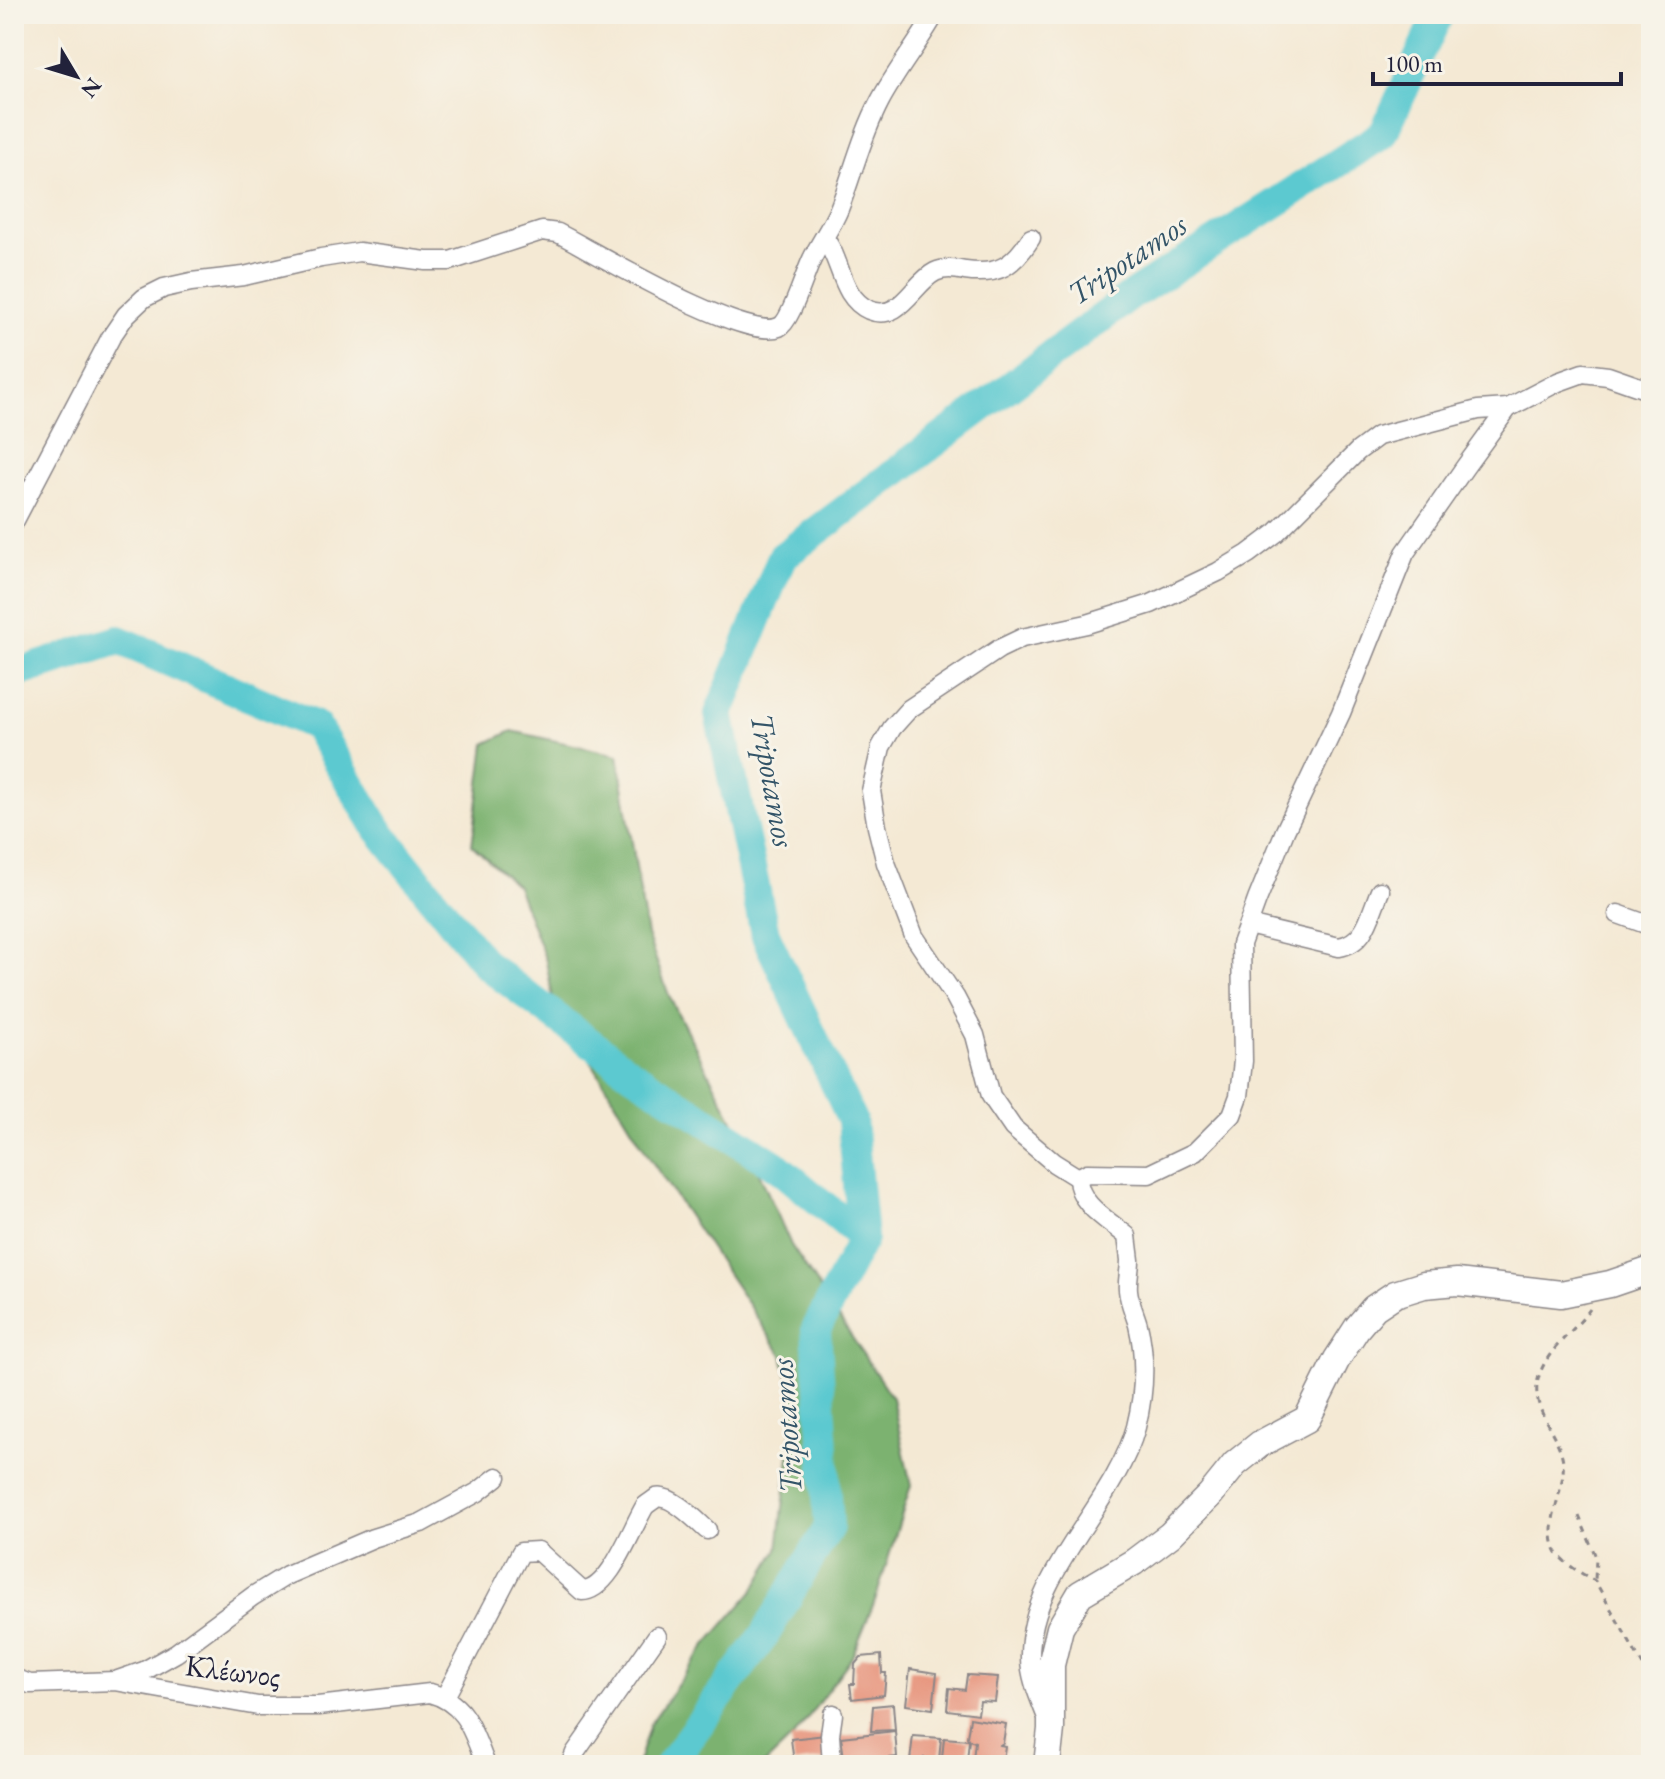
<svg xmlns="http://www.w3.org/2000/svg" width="1665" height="1779" font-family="'EB Garamond',serif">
	<rect width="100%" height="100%" fill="#f7f3e8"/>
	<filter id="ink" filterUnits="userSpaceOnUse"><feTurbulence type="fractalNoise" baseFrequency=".0125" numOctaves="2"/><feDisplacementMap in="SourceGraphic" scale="16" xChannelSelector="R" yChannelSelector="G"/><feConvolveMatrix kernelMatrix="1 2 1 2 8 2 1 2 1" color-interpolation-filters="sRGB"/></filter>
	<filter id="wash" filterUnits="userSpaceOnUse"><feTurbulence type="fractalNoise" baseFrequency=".006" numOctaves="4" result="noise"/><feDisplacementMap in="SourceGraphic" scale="32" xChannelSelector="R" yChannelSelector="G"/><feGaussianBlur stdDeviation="1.8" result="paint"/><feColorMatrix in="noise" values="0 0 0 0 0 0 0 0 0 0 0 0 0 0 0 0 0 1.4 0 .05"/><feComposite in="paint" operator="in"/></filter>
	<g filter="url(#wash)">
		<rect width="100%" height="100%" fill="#f4e9d4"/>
		<!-- forest -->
		<polygon fill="#7cb26f" stroke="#4f6a55" stroke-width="2" points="512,731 618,755 647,935 670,998 753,1159 791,1245 892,1398 911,1485 876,1598 852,1657 796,1734 764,1765 637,1765 650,1724 705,1646 753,1591 778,1549 795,1406 782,1355 651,1160 553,999 546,961 517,886 472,845 485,744"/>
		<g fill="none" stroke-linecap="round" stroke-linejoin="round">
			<!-- river -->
			<g stroke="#5cc9d0" stroke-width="30">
				<polyline points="14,674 119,640 316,726 377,828 486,965 631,1073 778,1167 863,1238"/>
				<polyline points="669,1765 764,1636 829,1527 816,1329 863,1238 852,1120 765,934 719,714 782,557 1132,295 1383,134 1439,14"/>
			</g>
		</g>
		<g id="blocks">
			<!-- building -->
			<g fill="#e7957e">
				<polygon points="881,1655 882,1673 886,1673 884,1695 852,1699 850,1684 854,1684 855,1664 861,1657"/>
				<polygon points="910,1669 937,1673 933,1709 906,1705"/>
				<polygon points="967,1675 998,1677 995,1702 980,1701 978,1714 947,1710 949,1688 965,1690"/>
				<polygon points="893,1704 895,1730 871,1731 873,1706"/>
				<polygon points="970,1718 1006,1724 1003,1743 1000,1745 1005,1746 1003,1760 992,1758 991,1763 973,1759 975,1742 969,1740 967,1761 942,1759 944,1738 969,1740 967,1737"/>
				<polygon points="895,1731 897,1757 882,1759 883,1765 845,1765 841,1737"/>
				<polygon points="825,1735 828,1759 794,1763 791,1739"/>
				<polygon points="913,1736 941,1738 939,1760 924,1758 924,1760 910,1761"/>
			</g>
		</g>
	</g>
	<g filter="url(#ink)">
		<use href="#blocks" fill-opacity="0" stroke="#8b8688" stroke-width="2"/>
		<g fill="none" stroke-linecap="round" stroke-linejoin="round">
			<!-- street casing -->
			<g stroke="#8b8688" stroke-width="21">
				<g id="street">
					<path d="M824,238C842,259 840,297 869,310C900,323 913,283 935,272C943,268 956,269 965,271C999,276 1014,265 1031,238"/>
					<path d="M14,522L111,337L126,315L144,298L164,288L191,282L244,276L321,258L359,252L426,261H450L542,231L558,233C595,252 744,342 779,327C791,322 805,272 813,257C821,241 832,226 839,209C853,173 862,135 880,101C896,71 918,44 935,14"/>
					<polyline points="1618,914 1651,926"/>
					<path d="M1248,925L1339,947C1366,943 1370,914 1380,891"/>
					<polyline points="1078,1178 1054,1163 1013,1128 991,1096 975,1035 955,997 914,936 886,863 877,827 871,791 881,747 892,728 909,709 999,649 1022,638 1087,624 1151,604 1218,572 1248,554 1276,533 1358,451 1378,436 1478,410 1508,408"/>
					<path d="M14,1678L30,1684L115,1681L258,1706H318L430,1693C467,1703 473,1733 486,1765"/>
					<polyline points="118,1680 144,1671 176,1653 253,1596 287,1575 373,1538 421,1523 478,1492 497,1477"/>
					<path d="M445,1697L521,1552L538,1551L582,1591C610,1591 631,1529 645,1506C646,1505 655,1499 656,1498C671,1494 697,1521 707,1530"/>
					<path d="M1046,1715C1039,1697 1030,1677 1030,1657C1029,1572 1114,1507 1136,1427C1144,1395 1146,1358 1138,1325C1135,1314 1129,1302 1128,1290C1127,1280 1130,1270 1130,1260C1129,1252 1128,1244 1127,1236C1108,1220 1078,1204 1078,1178L1087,1173L1149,1174L1195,1152L1232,1115L1239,1096L1243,1061L1241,944L1257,900L1285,831L1341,713L1405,553L1465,467L1508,408L1558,382L1583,373L1608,376L1651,391"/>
					<polyline points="570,1765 575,1753 657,1636"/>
					<polyline points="832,1765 830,1735 833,1714"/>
				</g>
			</g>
			<!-- secondary casing -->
			<g stroke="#8b8688" stroke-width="29">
				<polyline id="secondary" points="1047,1765 1051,1729 1051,1665 1060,1628 1080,1594 1134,1562 1170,1535 1210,1495 1235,1464 1260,1444 1307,1419 1337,1359 1357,1328 1374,1308 1395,1294 1424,1285 1457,1282 1561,1294 1610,1284 1651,1270"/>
			</g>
			<!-- path -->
			<g stroke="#8b8688" stroke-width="3" stroke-dasharray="6 6" stroke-linecap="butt">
				<path d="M1590,1309C1573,1333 1548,1348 1539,1376C1529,1407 1555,1429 1562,1456C1569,1484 1545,1517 1554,1546C1559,1562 1581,1573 1595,1581L1651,1680"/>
				<polyline points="1579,1516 1596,1557 1595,1581"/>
			</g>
			<!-- street -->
			<use href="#street" stroke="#fff" stroke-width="18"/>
			<!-- secondary -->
			<use href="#secondary" stroke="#fff" stroke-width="26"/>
		</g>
	</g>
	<g text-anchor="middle" stroke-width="6" stroke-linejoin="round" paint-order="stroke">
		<!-- street labels -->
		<g font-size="30" fill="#22223b" stroke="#f7f3e8">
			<text transform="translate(233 1671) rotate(7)" y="10">Κλέωνος</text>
		</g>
		<!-- water labels -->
		<g font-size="32" font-style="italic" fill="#335468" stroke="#f7f3e8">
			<text transform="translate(1127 259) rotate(-34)" y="11">Tripotamos</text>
			<text transform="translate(773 780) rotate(80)" y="11">Tripotamos</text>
			<text transform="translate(786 1426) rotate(-94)" y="11">Tripotamos</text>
		</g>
	</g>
	<!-- margin -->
	<rect width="1665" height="1779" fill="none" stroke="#f7f3e8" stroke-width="48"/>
	<!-- north arrow -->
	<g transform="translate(76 76) rotate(128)" stroke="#f7f3e8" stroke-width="6" paint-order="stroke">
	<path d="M0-6L14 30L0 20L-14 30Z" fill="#22223b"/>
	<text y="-12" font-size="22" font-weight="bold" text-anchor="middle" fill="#22223b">N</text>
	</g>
	<!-- scale -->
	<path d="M1373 72v12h248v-12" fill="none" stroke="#22223b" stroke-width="4"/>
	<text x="1385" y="72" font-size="24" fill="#22223b" stroke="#f7f3e8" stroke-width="6" paint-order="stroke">100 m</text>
</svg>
